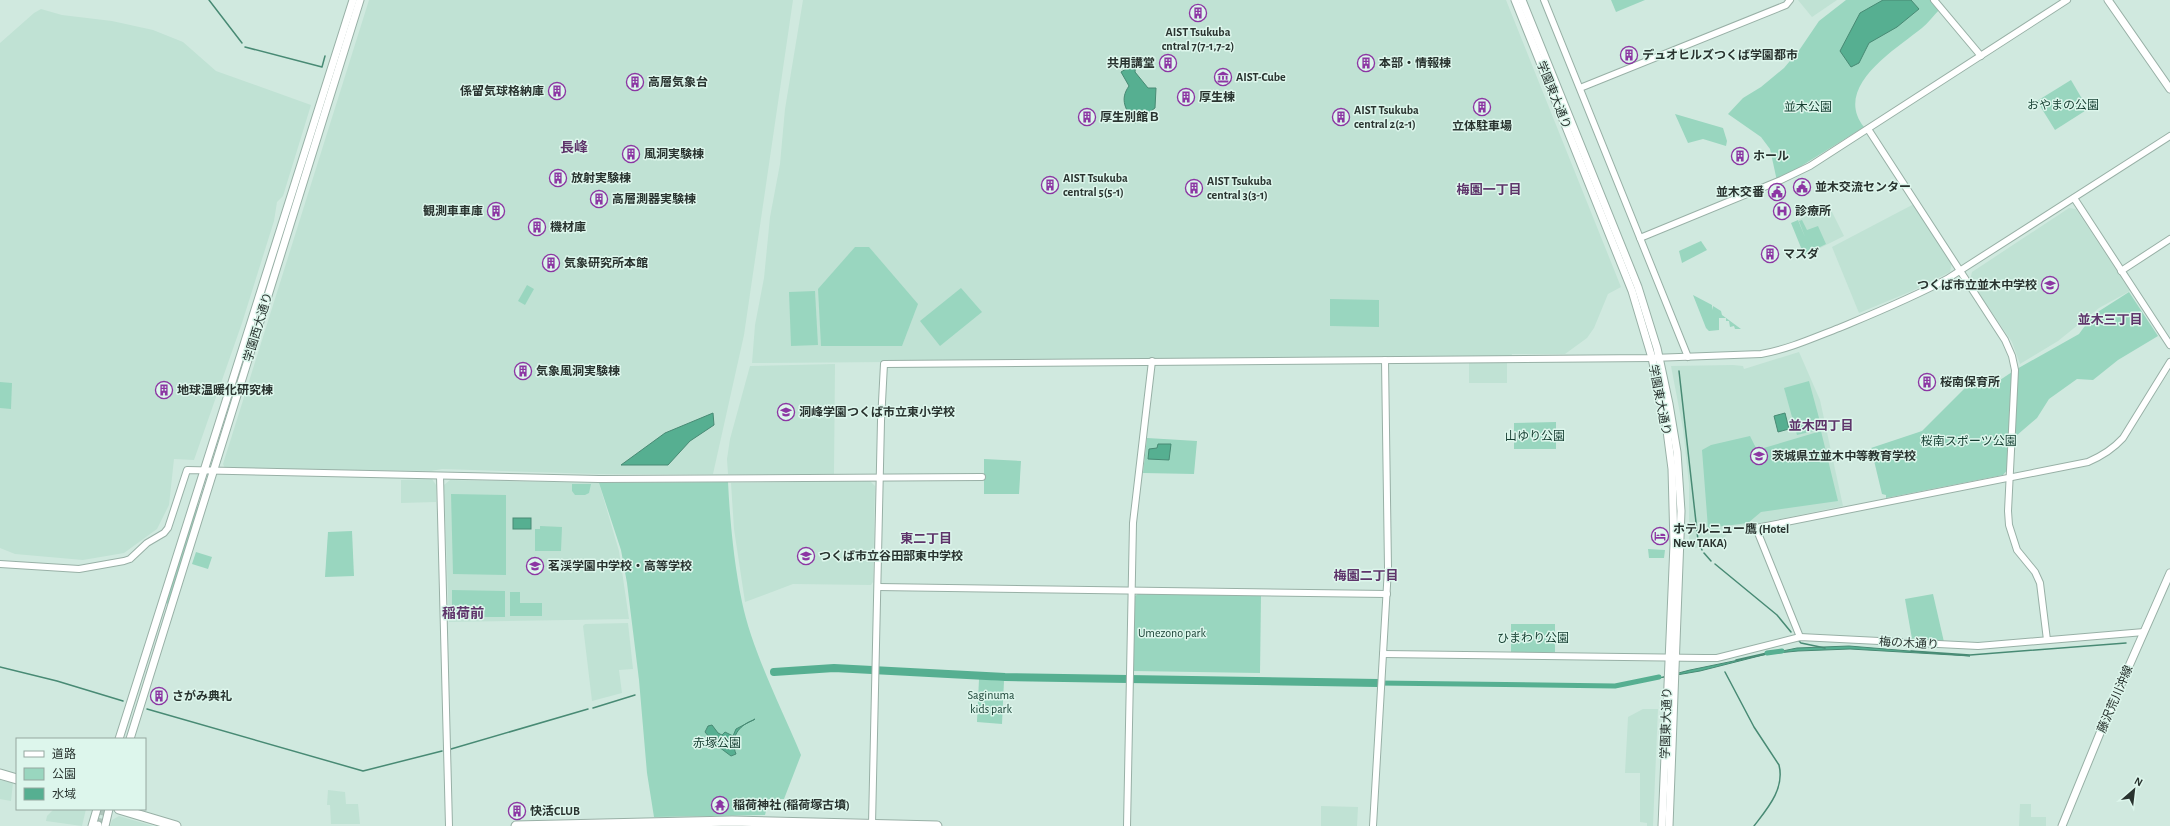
<svg xmlns="http://www.w3.org/2000/svg" width="2170" height="826" font-family="'Alegreya Sans','Noto Sans JP',sans-serif">
	<rect width="100%" height="100%" fill="#d0e9df"/>
	<!-- built -->
	<g fill="#c0e2d4">
		<polygon points="369,0 793,0 744,335 713,474 596,474 442,469 431,471 225,468 223,464"/>
		<polygon points="803,0 1506,0 1621,287 1608,294 1594,328 1587,338 1565,354 1512,354 1511,357 752,363 755,325 764,278 770,217 780,164 785,109"/>
		<polygon points="1798,0 1837,0 1812,17"/>
		<polygon points="41,9 62,15 112,21 153,30 183,42 216,71 311,105 283,196 277,202 274,221 242,323 194,460 174,459 169,505 157,529 124,553 83,560 15,554 0,548 0,43 34,13"/>
		<polygon points="1914,204 1952,262 1950,272 1912,291 1859,313 1832,247"/>
		<polygon points="1829,206 1844,236 1812,252 1798,220"/>
		<polygon points="2069,208 2076,209 2130,291 2099,308 2058,341 2020,364 2012,342 1970,280 1972,272"/>
		<polygon points="1799,352 1820,400 1843,506 1751,525 1729,532 1719,544 1713,546 1689,549 1689,484 1683,429 1671,366 1733,365 1743,366 1744,369"/>
		<rect x="1469" y="363" width="38" height="20"/>
		<polygon points="835,364 834,474 728,474 727,459 730,439 750,366"/>
		<polygon points="432,479 436,485 436,502 401,503 401,480"/>
		<polygon points="450,480 599,483 619,551 629,619 449,622 444,485"/>
		<polygon points="870,481 875,486 873,582 871,585 793,584 745,602 734,529 731,483"/>
		<polygon points="628,623 633,669 619,670 622,693 592,701 583,626 585,624"/>
		<polygon points="1643,709 1658,709 1653,826 1647,826 1647,823 1640,822 1640,773 1625,773 1628,717"/>
		<polygon points="0,780 13,783 11,801 0,799"/>
		<polygon points="328,790 345,792 346,804 358,804 360,824 331,824 330,805 327,805"/>
		<polygon points="2020,804 2031,804 2031,817 2046,817 2046,826 2019,826"/>
		<polygon points="1321,806 1358,807 1357,826 1321,826"/>
		<polygon points="54,809 86,809 82,826 46,821 47,816"/>
		<polygon points="119,816 153,826 110,826 112,820"/>
	</g>
	<!-- green -->
	<g fill="#99d6bf">
		<polygon points="1611,0 1645,0 1616,12"/>
		<path d="M1846,0H1930L1939,10C1933,16 1928,23 1922,28C1896,49 1832,87 1864,127L1777,181L1770,149L1761,137L1728,114L1743,98L1761,87L1784,68L1800,49L1819,21Z"/>
		<polygon points="2071,80 2088,109 2055,130 2037,101"/>
		<polygon points="1675,114 1723,128 1727,141 1726,146 1703,139 1688,143"/>
		<polygon points="1798,220 1805,237 1799,221 1802,220 1807,230 1818,226 1826,244 1804,255 1791,223"/>
		<polygon points="1701,241 1707,250 1682,263 1679,251"/>
		<polygon points="855,247 869,247 918,304 902,346 821,346 818,289"/>
		<polygon points="527,285 534,289 525,305 518,301"/>
		<polygon points="961,288 982,312 940,346 920,321"/>
		<polygon points="815,291 818,345 791,346 789,292"/>
		<polygon points="2129,292 2158,336 2118,360 2093,380 2077,379 2049,399 2037,418 2009,442 2009,468 2003,475 1886,498 1886,495 1882,494 1871,448 1922,431 1965,388 2000,380 2015,370 2079,334 2093,315"/>
		<polygon points="1693,295 1712,305 1712,310 1713,306 1721,311 1722,315 1741,329 1735,329 1734,326 1730,327 1729,321 1726,321 1726,318 1719,318 1719,330 1709,331 1706,328"/>
		<polygon points="1330,299 1379,300 1379,327 1330,326"/>
		<polygon points="1809,381 1822,429 1797,435 1784,388"/>
		<polygon points="0,382 12,383 11,409 0,408"/>
		<polygon points="1556,422 1556,449 1514,449 1514,423"/>
		<polygon points="1821,431 1838,501 1761,512 1748,523 1708,528 1702,450 1711,445 1750,436 1757,450"/>
		<polygon points="1147,438 1197,441 1194,474 1143,473"/>
		<polygon points="984,459 1021,461 1019,494 984,494"/>
		<path d="M728,482C730,522 734,563 742,602C752,651 782,709 801,755L784,799H769L765,815L654,817L647,773L639,680L627,583L621,550L599,483Z"/>
		<polygon points="572,484 591,484 589,493 585,495 575,495 572,491"/>
		<polygon points="451,494 506,495 506,575 453,574"/>
		<polygon points="199,503 200,503 168,604 166,603 192,519"/>
		<polygon points="540,526 562,527 561,551 535,551 535,529 540,529"/>
		<polygon points="352,531 354,576 325,577 328,532"/>
		<polygon points="1648,549 1665,550 1664,558 1649,558"/>
		<polygon points="196,552 212,557 208,569 192,564"/>
		<polygon points="452,590 505,591 505,617 452,617"/>
		<polygon points="510,592 520,592 520,603 542,603 542,616 510,616"/>
		<polygon points="1139,593 1261,596 1260,673 1133,671 1134,597"/>
		<polygon points="1933,594 1944,642 1912,639 1905,599"/>
		<rect x="1511" y="624" width="44" height="28"/>
		<polygon points="979,679 1004,681 1002,724 977,722"/>
	</g>
	<!-- water -->
	<g fill="#56af91" stroke="#488a74">
		<polygon points="1883,0 1911,0 1919,9 1897,27 1869,43 1859,63 1851,67 1840,51 1860,13"/>
		<path d="M1136,63L1135,72L1148,88H1156L1155,108L1135,123C1126,110 1119,100 1129,86L1121,72Z"/>
		<polygon points="713,413 714,425 690,441 668,465 621,465 665,433"/>
		<polygon points="1785,413 1789,429 1778,432 1774,416"/>
		<polygon points="1158,444 1171,444 1169,460 1148,459 1149,449 1157,448"/>
		<rect x="513" y="518" width="18" height="11"/>
		<polygon points="1849,646 1970,656 1850,649 1798,651 1767,654 1700,671 1659,678 1690,670 1797,648"/>
		<path d="M755,719C753,721 750,721 747,723C735,730 731,741 736,754L731,756L715,744L705,732L708,726L712,725L718,733L722,735L725,732L733,736L736,729Z"/>
	</g>
	<g fill="none" stroke-linecap="round" stroke-linejoin="round">
		<!-- stream -->
		<g stroke="#488a74" stroke-width="1.5">
			<polyline points="209,0 242,43"/>
			<polyline points="245,47 322,67 325,56"/>
			<polyline points="1679,371 1698,540 1702,550"/>
			<polyline points="1704,553 1711,561"/>
			<polyline points="1715,564 1777,615 1791,632"/>
			<polyline points="1799,641 1801,643 1825,648"/>
			<polyline points="1911,651 1970,655 2126,643"/>
			<polyline points="1736,660 1767,653"/>
			<polyline points="0,667 57,681 123,701"/>
			<path d="M1725,672L1754,727L1779,765C1785,789 1767,809 1754,826"/>
			<polyline points="593,708 635,695"/>
			<polyline points="147,709 363,771 442,751"/>
			<polyline points="451,749 588,709"/>
		</g>
		<!-- canal -->
		<g stroke="#56af91" stroke-width="5">
			<polyline points="1767,653 1782,651"/>
			<polyline points="1378,683 1615,686 1659,677"/>
		</g>
		<!-- river -->
		<polyline stroke="#56af91" stroke-width="8" points="774,672 834,668 1005,677 1378,683"/>
		<!-- major-tunnel -->
		<polyline stroke="#afc5bc" stroke-width="7" stroke-dasharray="7 3.5" stroke-linecap="butt" points="98,825 102,809"/>
		<!-- minor casing -->
		<g stroke="#98b0a6" stroke-width="8">
			<g id="minor">
				<polyline points="1544,0 1688,357"/>
				<polyline points="1934,0 1981,56"/>
				<polyline points="1580,88 1786,5 1790,0"/>
				<polyline points="1868,129 2005,340 2012,356 2015,370 2008,511 2009,525 2017,550 2035,572 2040,583 2047,640"/>
				<polyline points="2074,198 2170,345"/>
				<polyline points="1640,238 1781,180 1810,166 2067,0"/>
				<polyline points="2121,271 2170,239"/>
				<polyline points="440,476 449,826"/>
				<polyline points="0,564 79,569 124,561 130,559 147,543 164,533 168,528 187,470 599,479 982,477"/>
				<polyline points="878,587 1387,594"/>
				<path d="M1800,637L1756,528L2088,462C2102,456 2113,449 2123,438L2170,362"/>
				<polyline points="1383,654 1704,658 1717,658 1800,637 1978,646 2144,632"/>
				<path d="M872,824L881,421L884,364L1652,358L1761,354C1789,349 1813,338 1839,328C1875,313 1912,298 1947,279L2170,136"/>
				<polyline points="1127,826 1133,523 1152,361"/>
				<polyline points="1373,826 1388,568 1385,360"/>
			</g>
		</g>
		<!-- major casing -->
		<g stroke="#98b0a6" stroke-width="9">
			<g id="major">
				<polyline points="1515,0 1632,291 1652,358 1666,423 1672,469 1674,544 1662,826"/>
				<polyline points="1522,0 1638,287 1657,348 1669,404 1677,452 1681,511 1669,826"/>
				<polyline points="2108,0 2170,89"/>
				<polyline points="119,739 353,0"/>
				<polyline points="130,739 360,0"/>
				<polyline points="92,826 97,809"/>
				<polyline points="98,826 98,825"/>
				<polyline points="105,826 109,809"/>
				<polyline points="2062,826 2107,716 2170,573"/>
			</g>
		</g>
		<!-- highway casing -->
		<g stroke="#98b0a6" stroke-width="11">
			<g id="highway">
				<polyline points="0,774 17,779"/>
				<polyline points="119,809 176,826"/>
				<polyline points="516,826 732,821 937,826"/>
			</g>
		</g>
		<!-- minor -->
		<use href="#minor" stroke="#fff" stroke-width="6"/>
		<!-- major -->
		<use href="#major" stroke="#fff" stroke-width="7"/>
		<!-- highway -->
		<use href="#highway" stroke="#fff" stroke-width="9"/>
	</g>
	<!-- icons -->
	<defs>
		<g id="building-ring" transform="scale(0.9)"><circle r="9.5" fill="#ddf6ec" stroke="#8c36a3" stroke-width="1.5"/><path d="M-4-6H4V6H1V3H-1V6H-4ZM-2.5-4.3h1.7v1.8h-1.7ZM.8-4.3h1.7v1.8H.8ZM-2.5-1h1.7V.8h-1.7ZM.8-1h1.7V.8H.8Z" fill="#8c36a3"/></g>
		<g id="museum-ring" transform="scale(0.9)"><circle r="9.5" fill="#ddf6ec" stroke="#8c36a3" stroke-width="1.5"/><path d="M0-6L6-3V-2H-6V-3ZM-5-1h2V3h-2ZM-1-1h2V3h-2ZM3-1h2V3H3ZM-6 4H6V6H-6Z" fill="#8c36a3"/></g>
		<g id="civic-ring" transform="scale(0.9)"><circle r="9.5" fill="#ddf6ec" stroke="#8c36a3" stroke-width="1.5"/><path d="M-.6-6.5H3V-4.5H.6V-3L4-1V1h2V6H-6V1h2V-1L-.6-3ZM-1.2 2.5V6h2.4V2.5Z" fill="#8c36a3"/></g>
		<g id="hospital-ring" transform="scale(0.9)"><circle r="9.5" fill="#ddf6ec" stroke="#8c36a3" stroke-width="1.5"/><path d="M-5-5h3v3.5h4V-5h3V5h-3V1.5h-4V5h-3Z" fill="#8c36a3"/></g>
		<g id="school-ring" transform="scale(0.9)"><circle r="9.5" fill="#ddf6ec" stroke="#8c36a3" stroke-width="1.5"/><path d="M0-5L7-2L0 1L-7-2ZM-4 1L0 2.5L4 1V4Q0 6-4 4Z" fill="#8c36a3"/></g>
		<g id="hotel-ring" transform="scale(0.9)"><circle r="9.5" fill="#ddf6ec" stroke="#8c36a3" stroke-width="1.5"/><path d="M-6-4.5h1.5V1H6V5H4.5V3h-9V5H-6ZM-4 0a1.8 1.8 0 1 1 3.6 0ZM.5 0V-2.5h3Q6-2.5 6 0Z" fill="#8c36a3"/></g>
		<g id="temple-ring" transform="scale(0.9)"><circle r="9.5" fill="#ddf6ec" stroke="#8c36a3" stroke-width="1.5"/><path d="M0-6L5-2H3V0L6.5 2.5H4V6H1.5V3h-3V6H-4V2.5H-6.5L-3 0V-2H-5Z" fill="#8c36a3"/></g>
	</defs>
	<g fill-rule="evenodd">
		<use href="#building-ring" x="1198" y="13"/>
		<use href="#building-ring" x="1629" y="55"/>
		<use href="#building-ring" x="1168" y="63"/>
		<use href="#building-ring" x="1366" y="63"/>
		<use href="#museum-ring" x="1223" y="77"/>
		<use href="#building-ring" x="635" y="82"/>
		<use href="#building-ring" x="557" y="91"/>
		<use href="#building-ring" x="1186" y="97"/>
		<use href="#building-ring" x="1482" y="107"/>
		<use href="#building-ring" x="1087" y="117"/>
		<use href="#building-ring" x="1341" y="117"/>
		<use href="#building-ring" x="631" y="154"/>
		<use href="#building-ring" x="1740" y="156"/>
		<use href="#building-ring" x="558" y="178"/>
		<use href="#building-ring" x="1050" y="185"/>
		<use href="#civic-ring" x="1802" y="187"/>
		<use href="#building-ring" x="1194" y="188"/>
		<use href="#civic-ring" x="1777" y="192"/>
		<use href="#building-ring" x="599" y="199"/>
		<use href="#building-ring" x="496" y="211"/>
		<use href="#hospital-ring" x="1782" y="211"/>
		<use href="#building-ring" x="537" y="227"/>
		<use href="#building-ring" x="1770" y="254"/>
		<use href="#building-ring" x="551" y="263"/>
		<use href="#school-ring" x="2050" y="285"/>
		<use href="#building-ring" x="523" y="371"/>
		<use href="#building-ring" x="1927" y="382"/>
		<use href="#building-ring" x="164" y="390"/>
		<use href="#school-ring" x="786" y="412"/>
		<use href="#school-ring" x="1759" y="456"/>
		<use href="#hotel-ring" x="1660" y="536"/>
		<use href="#school-ring" x="806" y="556"/>
		<use href="#school-ring" x="535" y="566"/>
		<use href="#building-ring" x="159" y="696"/>
		<use href="#temple-ring" x="720" y="805"/>
		<use href="#building-ring" x="517" y="811"/>
	</g>
	<g text-anchor="middle" stroke-width="3" stroke-linejoin="round" paint-order="stroke">
		<!-- poi labels -->
		<g font-size="12" font-weight="bold" fill="#29332f" stroke="#ddf6ec" text-anchor="start">
			<text x="1198" y="36" text-anchor="middle">AIST Tsukuba<tspan x="1198" dy="14">cntral 7(7-1,7-2)</tspan></text>
			<text x="1642" y="59">デュオヒルズつくば学園都市</text>
			<text x="1155" y="67" text-anchor="end">共用講堂</text>
			<text x="1379" y="67">本部・情報棟</text>
			<text x="1236" y="81">AIST-Cube</text>
			<text x="648" y="86">高層気象台</text>
			<text x="544" y="95" text-anchor="end">係留気球格納庫</text>
			<text x="1199" y="101">厚生棟</text>
			<text x="1354" y="114">AIST Tsukuba<tspan x="1354" dy="14">central 2(2-1)</tspan></text>
			<text x="1100" y="121">厚生別館Ｂ</text>
			<text x="1482" y="130" text-anchor="middle">立体駐車場</text>
			<text x="644" y="158">風洞実験棟</text>
			<text x="1753" y="160">ホール</text>
			<text x="571" y="182">放射実験棟</text>
			<text x="1063" y="182">AIST Tsukuba<tspan x="1063" dy="14">central 5(5-1)</tspan></text>
			<text x="1207" y="185">AIST Tsukuba<tspan x="1207" dy="14">central 3(3-1)</tspan></text>
			<text x="1815" y="191">並木交流センター</text>
			<text x="1764" y="196" text-anchor="end">並木交番</text>
			<text x="612" y="203">高層測器実験棟</text>
			<text x="483" y="215" text-anchor="end">観測車車庫</text>
			<text x="1795" y="215">診療所</text>
			<text x="550" y="231">機材庫</text>
			<text x="1783" y="258">マスダ</text>
			<text x="564" y="267">気象研究所本館</text>
			<text x="2037" y="289" text-anchor="end">つくば市立並木中学校</text>
			<text x="536" y="375">気象風洞実験棟</text>
			<text x="1940" y="386">桜南保育所</text>
			<text x="177" y="394">地球温暖化研究棟</text>
			<text x="799" y="416">洞峰学園つくば市立東小学校</text>
			<text x="1772" y="460">茨城県立並木中等教育学校</text>
			<text x="1673" y="533">ホテルニュー鷹 (Hotel<tspan x="1673" dy="14">New TAKA)</tspan></text>
			<text x="819" y="560">つくば市立谷田部東中学校</text>
			<text x="548" y="570">茗渓学園中学校・高等学校</text>
			<text x="172" y="700">さがみ典礼</text>
			<text x="733" y="809">稲荷神社 (稲荷塚古墳)</text>
			<text x="530" y="815">快活CLUB</text>
		</g>
		<!-- street labels -->
		<g font-size="12" fill="#29332f" stroke="#ddf6ec">
			<text transform="translate(1554 95) rotate(68)" y="4">学園東大通り</text>
			<text transform="translate(258 327) rotate(-73)" y="4">学園西大通り</text>
			<text transform="translate(1660 400) rotate(79)" y="4">学園東大通り</text>
			<text transform="translate(1909 643) rotate(3)" y="4">梅の木通り</text>
			<text transform="translate(2115 699) rotate(-67)" y="4">藤沢荒川沖線</text>
			<text transform="translate(1666 723) rotate(-88)" y="4">学園東大通り</text>
		</g>
		<!-- park labels -->
		<g font-size="12" fill="#143d30" stroke="#ddf6ec">
			<text x="2063" y="109">おやまの公園</text>
			<text x="1808" y="111">並木公園</text>
			<text x="1535" y="440">山ゆり公園</text>
			<text x="1969" y="445">桜南スポーツ公園</text>
			<text x="1172" y="637">Umezono park</text>
			<text x="1533" y="642">ひまわり公園</text>
			<text x="991" y="699">Saginuma<tspan x="991" dy="14">kids park</tspan></text>
			<text x="717" y="747">赤塚公園</text>
		</g>
		<!-- neighbourhood labels -->
		<g font-size="13" font-weight="bold" fill="#5e346a" stroke="#ddf6ec">
			<text x="1489" y="194">梅園一丁目</text>
			<text x="2110" y="324">並木三丁目</text>
			<text x="1821" y="430">並木四丁目</text>
			<text x="926" y="543">東二丁目</text>
			<text x="1366" y="580">梅園二丁目</text>
		</g>
		<!-- quarter labels -->
		<g font-size="14" font-weight="bold" fill="#5e346a" stroke="#ddf6ec">
			<text x="574" y="152">長峰</text>
			<text x="463" y="618">稲荷前</text>
		</g>
	</g>
	<!-- legend -->
	<rect x="16" y="738" width="130" height="72" fill="#ddf6ec" stroke="#95a8a0"/>
	<rect x="24" y="751" width="20" height="6" fill="#ffffff" stroke="#95a8a0"/>
	<text x="52" y="758" font-size="12" fill="#29332f">道路</text>
	<rect x="24" y="768" width="20" height="12" fill="#99d6bf" stroke="#95a8a0"/>
	<text x="52" y="778" font-size="12" fill="#29332f">公園</text>
	<rect x="24" y="788" width="20" height="12" fill="#56af91" stroke="#95a8a0"/>
	<text x="52" y="798" font-size="12" fill="#29332f">水域</text>
	<!-- north arrow -->
	<g transform="translate(2134 790) rotate(28)" stroke="#ddf6ec" stroke-width="3" paint-order="stroke">
	<path d="M0-3L7 15L0 10L-7 15Z" fill="#29332f"/>
	<text y="-6" font-size="11" font-weight="bold" text-anchor="middle" fill="#29332f">N</text>
	</g>
</svg>
